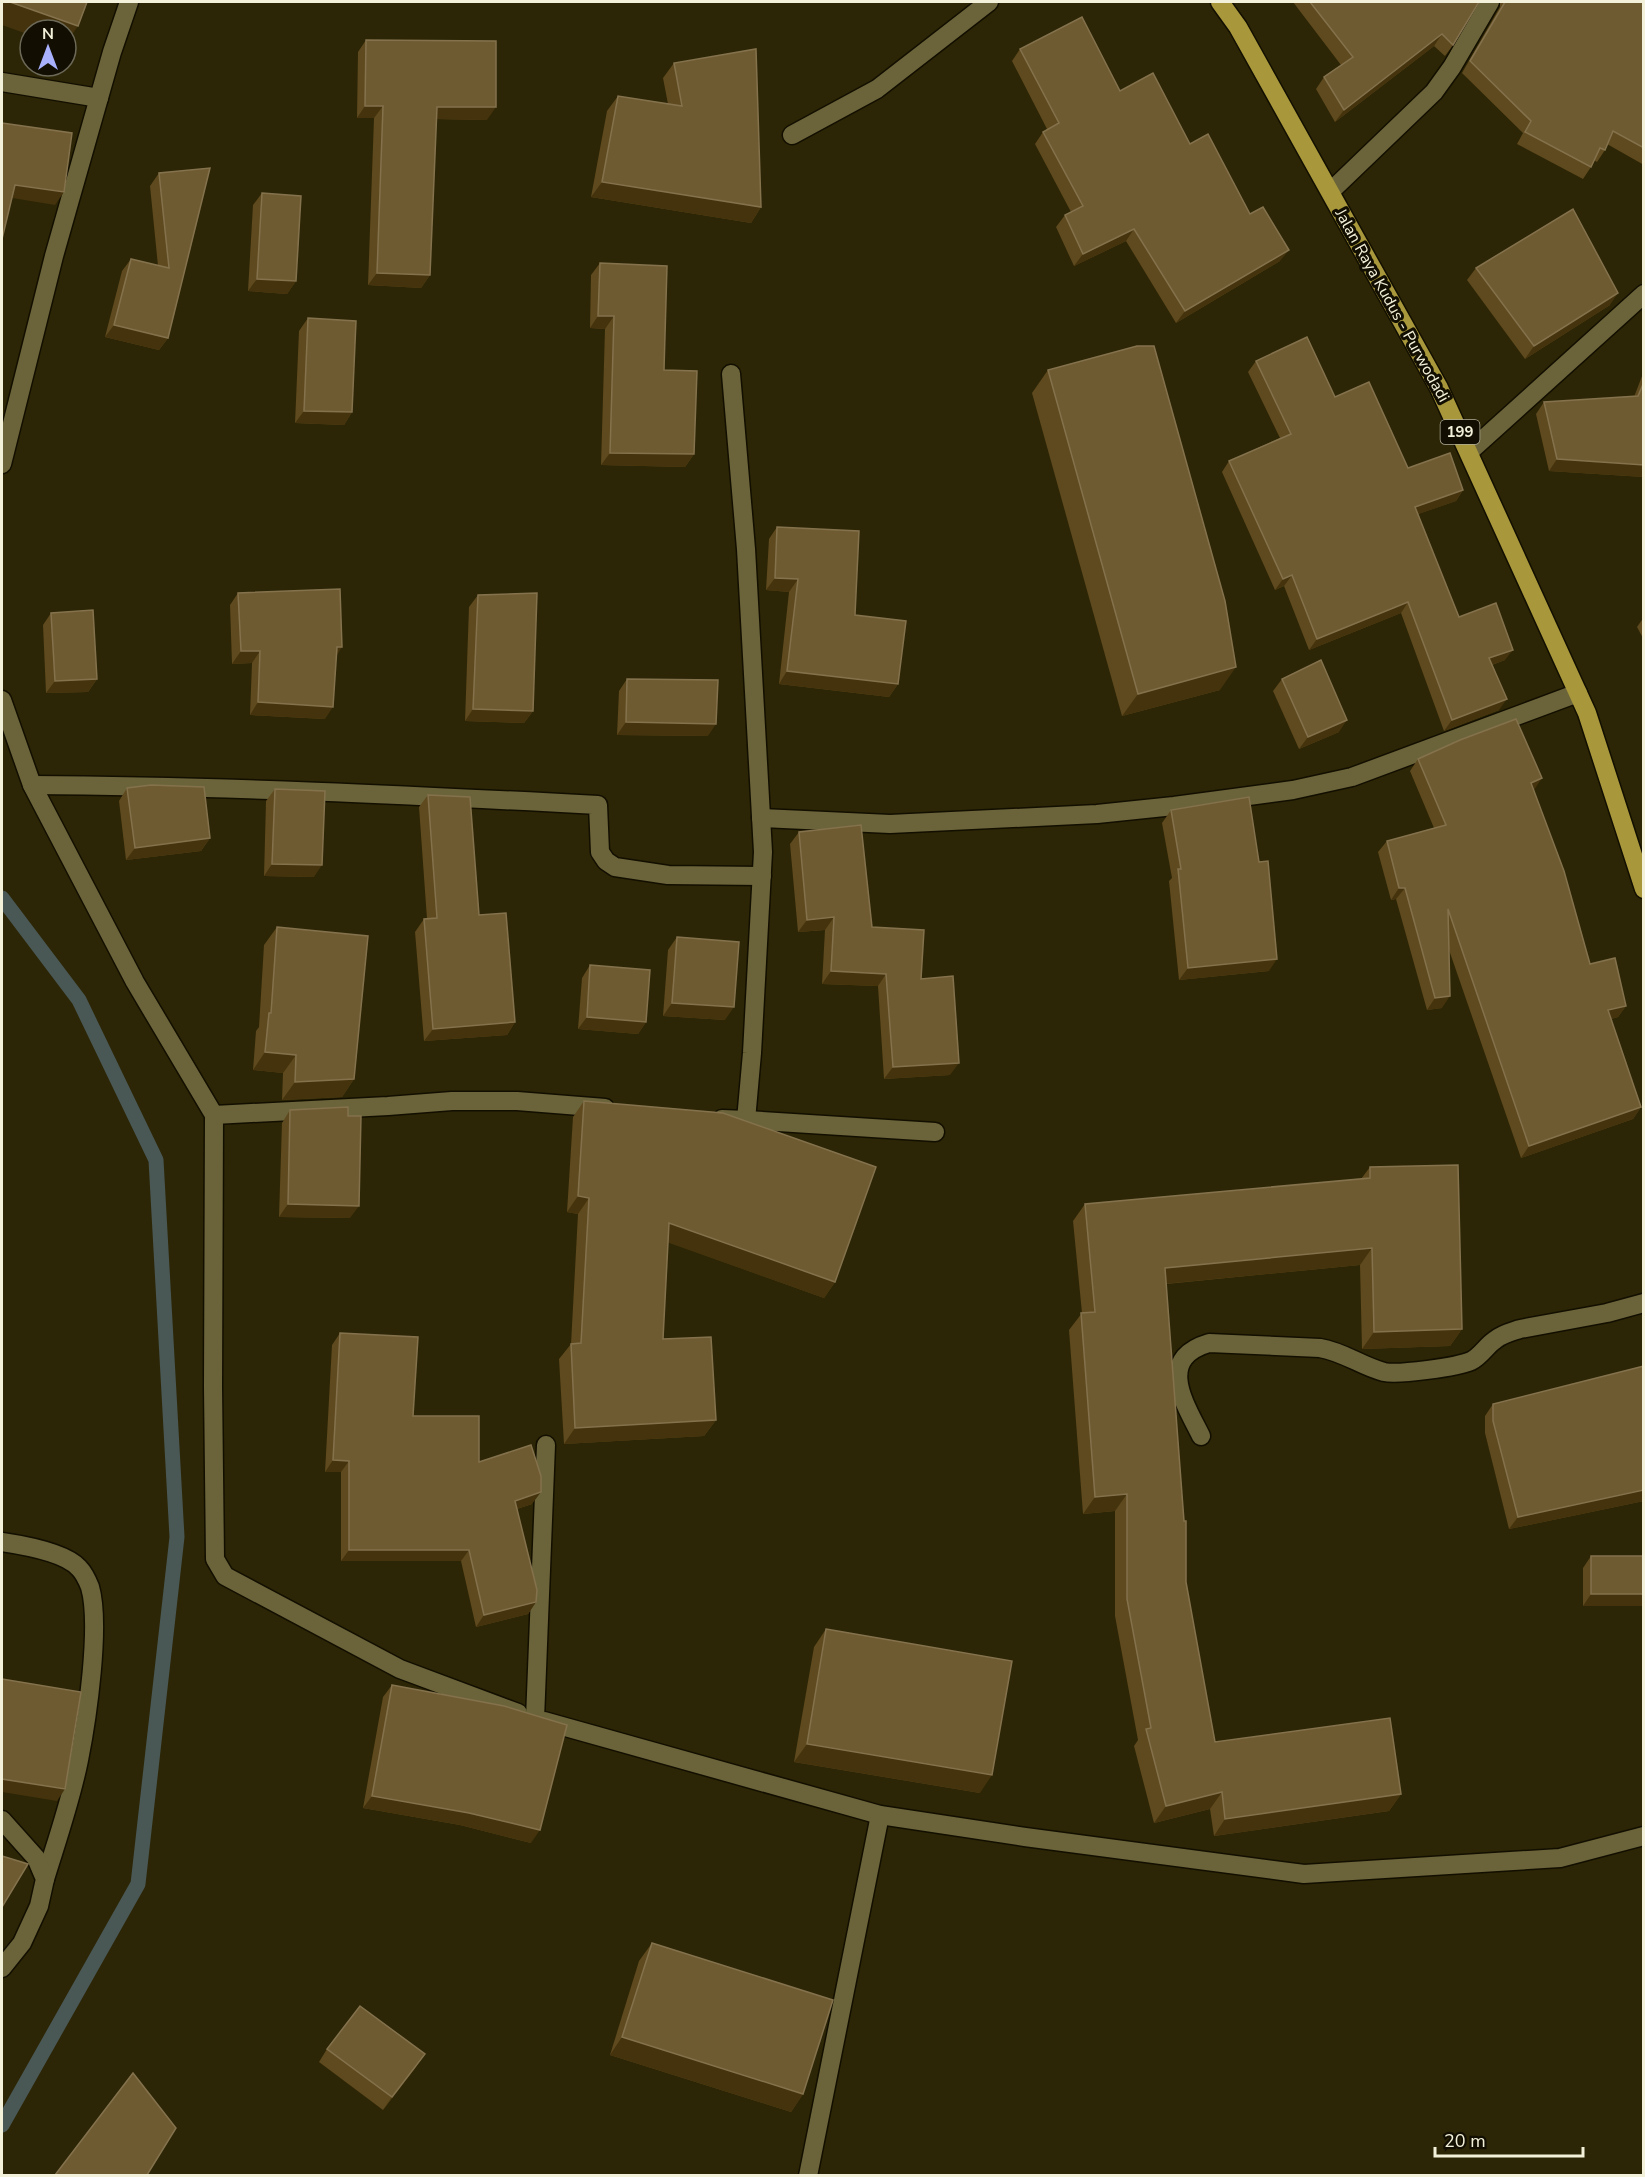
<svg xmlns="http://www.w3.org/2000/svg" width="1645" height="2177" font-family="'Nunito Sans',sans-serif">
	<rect width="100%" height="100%" fill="#2c2606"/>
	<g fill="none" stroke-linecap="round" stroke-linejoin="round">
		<!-- stream -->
		<polyline stroke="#495755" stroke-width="15" points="2,898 79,1000 156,1160 177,1537 138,1884 2,2125"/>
		<!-- minor casing -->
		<g stroke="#130f00" stroke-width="21">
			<g id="minor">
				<polyline points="2,82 99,98"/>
				<polyline points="792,135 877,89 989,2"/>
				<polyline points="1331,191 1434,92 1452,67 1490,2"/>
				<polyline points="1469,452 1644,294"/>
				<polyline points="2,464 54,256 112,52 129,2"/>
				<polyline points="2,700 32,785 135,982 214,1115 213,1387 215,1559 225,1576 400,1669 518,1713"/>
				<path d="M32,785C221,786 409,795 598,805L600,852L606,861L615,867L668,875L762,876"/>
				<polyline points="761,818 890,824 1097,814 1174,806 1293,790 1352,777 1578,693"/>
				<polyline points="214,1115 388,1106 452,1101 517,1101 605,1108"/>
				<polyline points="722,1119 746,1120 752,1053 763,852 746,549 731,374"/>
				<polyline points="746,1120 935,1132"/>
				<path d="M1201,1436C1184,1402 1156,1359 1209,1343L1320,1348C1344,1352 1361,1366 1384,1372C1399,1375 1457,1367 1471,1361C1481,1356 1486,1346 1495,1340C1502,1334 1511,1332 1520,1329L1607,1313L1644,1303"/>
				<path d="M2,1542C22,1545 65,1552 79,1568C83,1572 88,1582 90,1587C101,1625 87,1720 79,1760C71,1800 57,1840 45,1879"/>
				<polyline points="535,1719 546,1445"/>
				<polyline points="544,1721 880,1815 1025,1837 1304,1874 1560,1858 1644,1836"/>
				<polyline points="2,1820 36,1858 45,1879 39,1906 22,1943 2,1968"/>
				<polyline points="808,2176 880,1815"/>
			</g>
		</g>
		<!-- major casing -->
		<g stroke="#130f00" stroke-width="21">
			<polyline id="major" points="1220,2 1238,27 1439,388 1587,713 1644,889"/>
		</g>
		<!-- minor -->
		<use href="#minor" stroke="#6b643a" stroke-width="18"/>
		<!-- major -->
		<use href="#major" stroke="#a8983b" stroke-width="18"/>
	</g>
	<!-- wall -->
	<g fill="#5f491e">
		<polygon points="1293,2 1479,2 1453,45 1445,56 1434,46 1335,122 1316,89 1324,77 1341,65"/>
		<polygon points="1500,2 1644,2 1644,165 1607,144 1605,150 1597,162 1594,160 1591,167 1583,179 1517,144 1523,133 1462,73 1500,7"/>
		<polygon points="366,40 487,120 436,119 430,275 421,288 368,285 374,118 357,118 358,52"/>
		<polygon points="1020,49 1120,91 1190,144 1250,214 1280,261 1176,323 1126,241 1074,266 1056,227 1065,215 1071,212 1035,144 1043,132 1047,129 1012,61"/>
		<polygon points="674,63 761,207 751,223 591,197 607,111 618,96 668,104 663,78"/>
		<polygon points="210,168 168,338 159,350 105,337 122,271 131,259 158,266 150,186 159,173"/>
		<polygon points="262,193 296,281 287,294 248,291 253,205"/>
		<polygon points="600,263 664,370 694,454 685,467 601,465 605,329 590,328 591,275"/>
		<polygon points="1476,268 1610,305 1525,359 1467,280"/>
		<polygon points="308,318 352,412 344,425 295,423 299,331"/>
		<polygon points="1256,361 1335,397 1408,468 1463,490 1456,501 1418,514 1459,617 1505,660 1492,665 1499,710 1444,731 1401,613 1309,650 1284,586 1275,590 1222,472 1229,461 1280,438 1248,372"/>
		<polygon points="1048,370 1220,690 1122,716 1032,393"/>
		<polygon points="1644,371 1644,477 1549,471 1536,414 1544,402 1634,397"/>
		<polygon points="777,527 855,615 898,684 889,697 779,684 789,592 766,590 769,539"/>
		<polygon points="238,593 336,656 325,719 250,715 252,663 232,664 230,605"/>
		<polygon points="478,595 533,711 524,723 465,721 469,607"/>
		<polygon points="51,613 97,679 88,692 46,693 43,625"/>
		<polygon points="1644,617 1644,640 1637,627"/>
		<polygon points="627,679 708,736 617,735 619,691"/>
		<polygon points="1282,679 1339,732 1299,749 1273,691"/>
		<polygon points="1418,759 1534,790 1590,964 1626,1006 1618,1017 1611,1019 1641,1107 1633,1119 1521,1158 1448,947 1442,1008 1427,1010 1396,899 1391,900 1378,852 1387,841 1434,828 1410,771"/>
		<polygon points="127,788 210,838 201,851 126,860 119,801"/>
		<polygon points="275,789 314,877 264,876 266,801"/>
		<polygon points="428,795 479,915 515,1022 507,1035 424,1041 415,932 424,919 427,919 419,807"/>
		<polygon points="1171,810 1269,971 1179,980 1169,881 1172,878 1162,823"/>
		<polygon points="799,832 872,927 921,979 950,1075 884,1079 878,986 822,984 825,930 798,932 790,844"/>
		<polygon points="277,927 354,1079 342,1097 282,1100 283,1073 253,1070 256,1031 259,1027 264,945"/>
		<polygon points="677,937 725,1020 663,1016 668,950"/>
		<polygon points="590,965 646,1022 638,1034 578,1029 582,978"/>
		<polygon points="584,1101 835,1282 824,1298 668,1242 663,1339 716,1420 704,1436 564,1444 559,1359 571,1344 578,1214 567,1212 573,1117"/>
		<polygon points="290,1110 348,1116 350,1218 279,1217 282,1123"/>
		<polygon points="1370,1167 1462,1329 1450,1346 1362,1349 1360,1265 1166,1284 1186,1582 1215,1742 1401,1794 1389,1811 1214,1836 1210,1809 1154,1823 1134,1746 1138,1740 1115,1616 1115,1511 1083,1514 1069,1330 1082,1313 1073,1221 1085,1204 1361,1179"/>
		<polygon points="340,1333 413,1416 479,1462 532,1504 517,1509 536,1602 528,1614 476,1627 461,1561 341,1561 341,1472 325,1472 332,1345"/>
		<polygon points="1644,1366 1644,1501 1509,1529 1485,1433 1485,1416 1493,1404"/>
		<polygon points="1591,1556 1644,1606 1583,1606 1583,1568"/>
		<polygon points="826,1629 980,1793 794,1762 814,1647"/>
		<polygon points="392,1685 531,1843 460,1825 363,1808 383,1697"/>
		<polygon points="652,1943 803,2094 791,2112 610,2055 639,1961"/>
		<polygon points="327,2049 416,2067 383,2110 319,2062"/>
	</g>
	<!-- shaded-wall -->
	<g fill="#44330c">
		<polygon points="2,2 10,2 78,26 66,43 66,30 30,30 30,35 2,25"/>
		<polygon points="1442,34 1434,46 1335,122 1344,110"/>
		<polygon points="365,106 383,106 374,118 357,118"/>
		<polygon points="437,107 496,107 487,120 428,119"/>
		<polygon points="602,182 761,207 751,223 591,197"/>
		<polygon points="15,185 64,192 55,205 6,197"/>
		<polygon points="1134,229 1126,241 1074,266 1083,254"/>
		<polygon points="1289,250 1280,261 1176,323 1185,311"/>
		<polygon points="377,273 430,275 421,288 368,285"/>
		<polygon points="257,279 296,281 287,294 248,291"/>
		<polygon points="1618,293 1610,305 1525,359 1534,346"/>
		<polygon points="598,316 614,316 605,329 590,328"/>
		<polygon points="114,325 168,338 159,350 105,337"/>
		<polygon points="304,411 352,412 344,425 295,423"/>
		<polygon points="610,453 694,454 685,467 601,465"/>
		<polygon points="1557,459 1644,465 1644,477 1549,471"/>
		<polygon points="1463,490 1456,501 1407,518 1415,507"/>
		<polygon points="1292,575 1284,586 1275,590 1283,579"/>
		<polygon points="775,578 798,579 789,592 766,590"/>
		<polygon points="1408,602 1401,613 1309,650 1317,639"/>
		<polygon points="337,647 342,647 334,660"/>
		<polygon points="1513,650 1505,660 1481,669 1489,658"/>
		<polygon points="241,651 260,651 252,663 232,664"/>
		<polygon points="1236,667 1220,690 1122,716 1138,694"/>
		<polygon points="787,671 898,684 889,697 779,684"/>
		<polygon points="97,679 88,692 46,693 55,681"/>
		<polygon points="1507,699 1499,710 1444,731 1452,720"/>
		<polygon points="258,702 333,707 325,719 250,715"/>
		<polygon points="473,709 533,711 524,723 465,721"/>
		<polygon points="1347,720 1339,732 1299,749 1308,737"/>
		<polygon points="626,722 716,724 708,736 617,735"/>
		<polygon points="1542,778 1534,790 1531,783"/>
		<polygon points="210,838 201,851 126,860 135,848"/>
		<polygon points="272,864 322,865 314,877 264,876"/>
		<polygon points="1399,888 1405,888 1396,899 1391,900"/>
		<polygon points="834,917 825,930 798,932 807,920"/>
		<polygon points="1277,959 1269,971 1179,980 1188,968"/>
		<polygon points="831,971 886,974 878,986 822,984"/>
		<polygon points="1450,996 1442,1008 1427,1010 1435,998"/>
		<polygon points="672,1003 734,1007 725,1020 663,1016"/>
		<polygon points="1626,1006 1618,1017 1600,1022 1608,1010"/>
		<polygon points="587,1017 646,1022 638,1034 578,1029"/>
		<polygon points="515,1022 507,1035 424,1041 433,1029"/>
		<polygon points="265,1052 296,1055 283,1073 253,1070"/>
		<polygon points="959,1063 950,1075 884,1079 893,1067"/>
		<polygon points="354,1079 342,1097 282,1100 295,1082"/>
		<polygon points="1641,1107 1633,1119 1521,1158 1529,1146"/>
		<polygon points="578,1196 589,1198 578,1214 567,1212"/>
		<polygon points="288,1204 359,1206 350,1218 279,1217"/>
		<polygon points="669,1223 835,1282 824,1298 658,1239"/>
		<polygon points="1372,1248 1360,1265 1153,1285 1165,1268"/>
		<polygon points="1462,1329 1450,1346 1362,1349 1374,1332"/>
		<polygon points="716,1420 704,1436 564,1444 575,1428"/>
		<polygon points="333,1460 349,1461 341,1472 325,1472"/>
		<polygon points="1644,1490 1644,1501 1509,1529 1518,1517"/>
		<polygon points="541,1492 532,1504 507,1512 515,1501"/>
		<polygon points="1127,1494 1115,1511 1083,1514 1095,1497"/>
		<polygon points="349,1550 469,1550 461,1561 341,1561"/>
		<polygon points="1591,1594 1644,1594 1644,1606 1583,1606"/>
		<polygon points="536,1602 528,1614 476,1627 484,1615"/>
		<polygon points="807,1744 992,1775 980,1793 794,1762"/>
		<polygon points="2,1779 65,1789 57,1801 2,1792"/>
		<polygon points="1222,1792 1210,1809 1154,1823 1166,1806"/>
		<polygon points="1401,1794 1389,1811 1214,1836 1225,1819"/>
		<polygon points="372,1796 469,1813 540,1830 531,1843 460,1825 363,1808"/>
		<polygon points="622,2037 803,2094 791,2112 610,2055"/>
		<polygon points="425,2054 416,2067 383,2110 392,2097"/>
	</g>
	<!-- building -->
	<g fill="#6f5b32" stroke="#84724d" stroke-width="1.5">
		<polygon points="10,2 87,2 78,26"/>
		<polygon points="1310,2 1479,2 1453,45 1442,34 1344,110 1324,77 1353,57"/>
		<polygon points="1505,2 1644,2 1644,148 1613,131 1605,150 1600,148 1591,167 1525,132 1531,121 1470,61"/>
		<polygon points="1082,17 1120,91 1153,73 1190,144 1208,134 1250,214 1263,207 1289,250 1185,311 1134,229 1083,254 1065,215 1083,206 1043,132 1059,123 1020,49"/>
		<polygon points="366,40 496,41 496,107 437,107 430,275 377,273 383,106 365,106"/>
		<polygon points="756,49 761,207 602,182 618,96 682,106 674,63"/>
		<polygon points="2,123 72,133 64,192 15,185 2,239"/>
		<polygon points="210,168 168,338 114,325 131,259 169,268 159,173"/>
		<polygon points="262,193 301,196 296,281 257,279"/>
		<polygon points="1573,209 1618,293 1534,346 1476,268"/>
		<polygon points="600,263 667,266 664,370 697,371 694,454 610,453 614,316 598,316"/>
		<polygon points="308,318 356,321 352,412 304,411"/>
		<polygon points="1307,337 1335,397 1369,382 1408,468 1450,453 1463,490 1415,507 1459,617 1496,603 1513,650 1489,658 1507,699 1452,720 1408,602 1317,639 1292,575 1283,579 1229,461 1291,434 1256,361"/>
		<polygon points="1137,346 1154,346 1225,601 1236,667 1138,694 1048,370"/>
		<polygon points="1644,382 1644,465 1557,459 1544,402 1638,396"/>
		<polygon points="777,527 859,531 855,615 906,621 898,684 787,671 798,579 775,578"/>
		<polygon points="340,589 342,647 337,647 333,707 258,702 260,651 241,651 238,593"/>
		<polygon points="537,593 533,711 473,709 478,595"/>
		<polygon points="93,610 97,679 55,681 51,613"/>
		<polygon points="1321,660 1347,720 1308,737 1282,679"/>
		<polygon points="627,679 718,680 716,724 626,722"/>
		<polygon points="1516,719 1542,778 1531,783 1564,871 1590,964 1615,958 1626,1006 1608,1010 1641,1107 1529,1146 1448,909 1450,996 1435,998 1405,888 1399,888 1387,841 1446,825 1418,759 1460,740"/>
		<polygon points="151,785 204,787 210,838 135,848 127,788"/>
		<polygon points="275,789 325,791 322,865 272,864"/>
		<polygon points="428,795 470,797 479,915 506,913 515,1022 433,1029 424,919 437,918"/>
		<polygon points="1249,797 1259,862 1268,861 1277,959 1188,968 1178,869 1181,869 1171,810"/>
		<polygon points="861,825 872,927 924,930 921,979 953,976 959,1063 893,1067 886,974 831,971 834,917 807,920 799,832"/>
		<polygon points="277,927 368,936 354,1079 295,1082 296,1055 265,1052 269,1013 271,1013"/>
		<polygon points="677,937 739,942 734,1007 672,1003"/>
		<polygon points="590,965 650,970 646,1022 587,1017"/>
		<polygon points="584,1101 723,1113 876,1167 835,1282 669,1223 663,1339 711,1337 716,1420 575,1428 571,1344 581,1343 589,1198 578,1196"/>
		<polygon points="348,1107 348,1116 361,1116 359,1206 288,1204 290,1110"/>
		<polygon points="1458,1165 1462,1329 1374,1332 1372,1248 1165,1268 1184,1521 1186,1521 1186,1582 1215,1742 1390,1718 1401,1794 1225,1819 1222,1792 1166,1806 1146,1729 1151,1728 1127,1599 1127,1494 1095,1497 1081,1313 1095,1312 1085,1204 1370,1178 1370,1167"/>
		<polygon points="340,1333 418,1337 413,1416 479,1416 479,1462 531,1445 541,1476 541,1492 515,1501 537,1590 536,1602 484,1615 469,1550 349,1550 349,1461 333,1460"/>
		<polygon points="1644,1366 1644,1490 1518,1517 1493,1421 1493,1404"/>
		<rect x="1591" y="1556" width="53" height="38"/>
		<polygon points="826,1629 1012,1661 992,1775 807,1744"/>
		<polygon points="2,1679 81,1692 65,1789 2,1779"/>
		<polygon points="392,1685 504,1706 567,1725 540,1830 469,1813 372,1796"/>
		<polygon points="2,1856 28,1864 2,1907"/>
		<polygon points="652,1943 833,2000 803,2094 622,2037"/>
		<polygon points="360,2006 425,2054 392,2097 327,2049"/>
		<polygon points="133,2073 176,2128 147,2175 55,2175"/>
	</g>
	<g text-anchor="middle" stroke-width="6" stroke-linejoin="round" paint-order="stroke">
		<!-- shield labels -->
		<rect fill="#120f02" stroke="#b0ad99" stroke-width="1.5" x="1440.5" y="420" width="39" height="24" rx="4.5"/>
		<g font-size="15" font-weight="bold" fill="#f4f1da">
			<text x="1460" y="437">199</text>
		</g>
		<!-- street labels -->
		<g font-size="16" fill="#f4f1da" stroke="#120f02">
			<text transform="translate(1393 305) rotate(61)" y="6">Jalan Raya Kudus - Purwodadi</text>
		</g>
	</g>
	<!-- border -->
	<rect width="1645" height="2177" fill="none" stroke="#f4f1da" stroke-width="6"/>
	<!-- north arrow -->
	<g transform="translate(48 48)"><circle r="28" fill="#120f02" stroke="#6c6958" stroke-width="1.5"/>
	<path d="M0-4.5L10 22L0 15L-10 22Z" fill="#a9b0fc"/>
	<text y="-9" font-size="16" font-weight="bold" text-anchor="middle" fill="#f4f1da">N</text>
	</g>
	<!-- scale -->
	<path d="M1435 2147v9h148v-9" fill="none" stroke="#f4f1da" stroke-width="3"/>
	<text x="1444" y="2147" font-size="18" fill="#f4f1da" stroke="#120f02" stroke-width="4.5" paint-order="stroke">20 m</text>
</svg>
